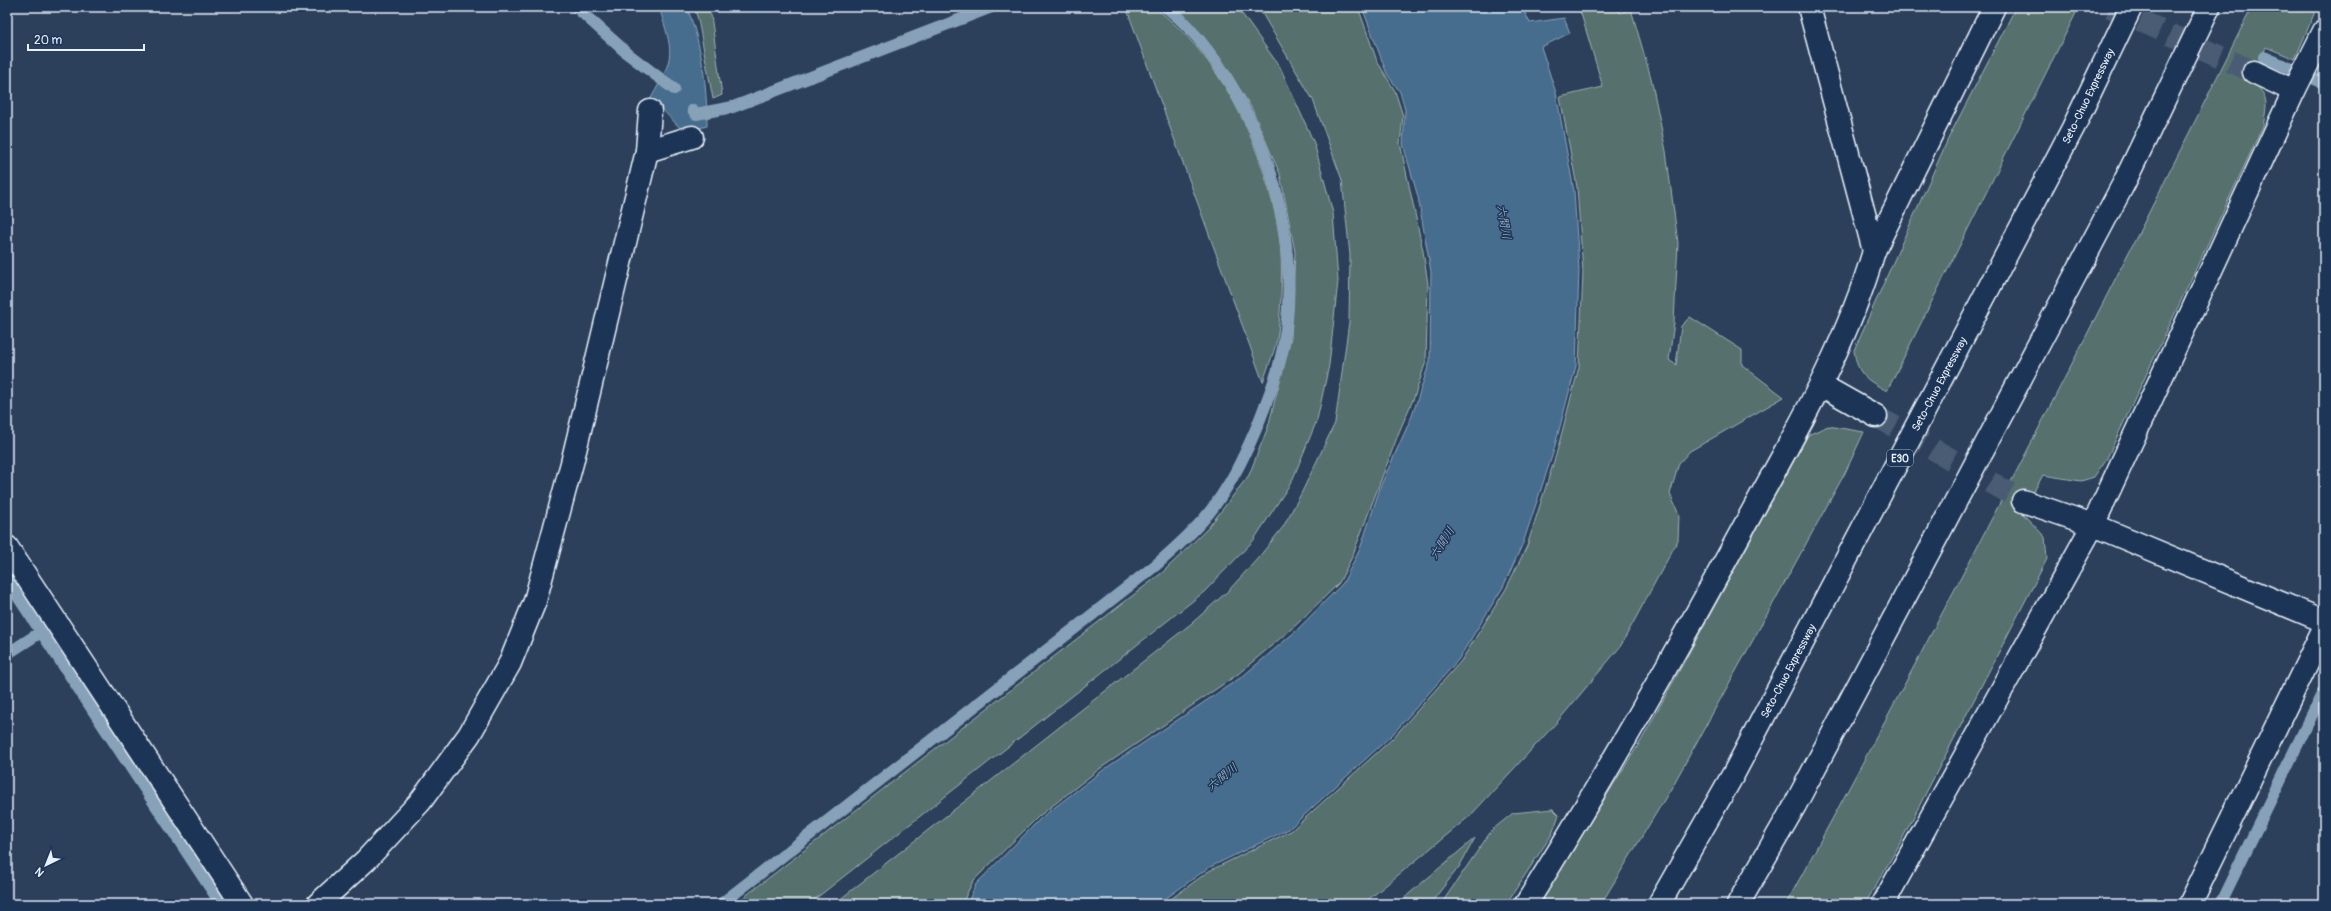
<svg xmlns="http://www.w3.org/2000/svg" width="2331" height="911" font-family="Pangolin,'Klee One',sans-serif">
	<rect width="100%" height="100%" fill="#2c405c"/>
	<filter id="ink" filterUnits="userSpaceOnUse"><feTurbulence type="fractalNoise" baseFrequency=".025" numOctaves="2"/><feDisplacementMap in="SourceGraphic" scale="8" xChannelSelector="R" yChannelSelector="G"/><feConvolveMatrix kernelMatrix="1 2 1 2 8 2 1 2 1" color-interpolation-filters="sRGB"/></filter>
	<g filter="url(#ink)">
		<!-- green -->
		<g fill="#56706d" stroke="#9fb0b2">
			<polygon points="694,7 705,7 711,15 722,95 713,99 698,19"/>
			<path d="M1126,7H1154C1220,56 1259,139 1276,218C1284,252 1282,298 1278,333C1276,349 1268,366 1263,382Z"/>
			<polygon points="1178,7 1237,7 1240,11 1280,67 1314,143 1333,213 1338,281 1329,365 1317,420 1292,481 1253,541 1204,592 814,900 809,904 735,904 1163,572 1208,528 1249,475 1268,427 1291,338 1295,252 1280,174 1252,109 1223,61"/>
			<polygon points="1255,7 1358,7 1377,61 1395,91 1403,116 1400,143 1423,251 1428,284 1426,361 1415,395 1399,432 1352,557 1339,583 1296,625 1238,674 1098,770 1038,817 973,881 962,904 834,904 1192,623 1229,590 1259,557 1283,527 1301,494 1335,423 1349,322 1350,255 1342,180 1313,100 1263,15"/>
			<polygon points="1579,7 1617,7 1620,13 1631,9 1651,78 1666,151 1678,243 1674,322 1669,360 1676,365 1681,326 1690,317 1742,350 1742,365 1784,397 1690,451 1679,463 1670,494 1679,515 1678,540 1620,647 1558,721 1471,815 1363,904 1164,904 1209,871 1291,831 1393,738 1461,661 1506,589 1527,546 1556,455 1579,367 1583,272 1577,187 1560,97 1603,87"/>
			<path d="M2016,7H2079L1887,391C1867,380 1857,375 1854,350L1949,137Z"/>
			<path d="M2252,7H2317L2295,59L2266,47L2251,81C2270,96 2267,104 2263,126L2107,458L2094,477L2081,481L2043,475L2022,513L2045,537L2047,559L1898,847L1865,904H1786C1948,608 2102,309 2252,7Z"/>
			<polygon points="1828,426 1864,432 1845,473 1672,787 1601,904 1539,904 1642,739 1808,435"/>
			<polygon points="1553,809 1559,815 1552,834 1506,904 1441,904 1492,830 1513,813"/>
			<polygon points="1475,838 1459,867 1430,904 1397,904"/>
		</g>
		<!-- water -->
		<g fill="#466d8e" stroke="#87a2b8">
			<path d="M659,7H687C702,46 707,85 707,126L684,132L651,98C676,55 673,53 659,7Z"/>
			<polygon points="1362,7 1522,7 1530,23 1564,18 1570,33 1541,47 1556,93 1574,191 1579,269 1576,366 1553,453 1523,543 1503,587 1458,660 1392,735 1289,829 1208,868 1158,904 967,904 976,884 1042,817 1106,768 1243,676 1296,631 1343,583 1360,549 1381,485 1412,416 1430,361 1431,272 1418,197 1403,144 1405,110 1400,92 1387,74"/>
		</g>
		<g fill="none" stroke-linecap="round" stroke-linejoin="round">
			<!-- stream -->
			<g stroke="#87a2b8" stroke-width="12">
				<polyline points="576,7 628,54 674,89"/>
				<polyline points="2264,57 2324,83"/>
				<polyline points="693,110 696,114 733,107 992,7"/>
				<polyline points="7,580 221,904"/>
				<polyline points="7,654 41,632"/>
				<path d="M721,904L1156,565C1174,549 1193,533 1208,514C1229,488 1243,459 1256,429C1264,409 1272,389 1278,369C1302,282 1283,178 1240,101C1220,66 1198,32 1166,7"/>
				<polyline points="2220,904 2324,690"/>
			</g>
			<!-- street-tunnel -->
			<g stroke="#485b73" stroke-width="22" stroke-dasharray="22 11" stroke-linecap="butt">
				<polyline points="2110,7 2254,72"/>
				<polyline points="1876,416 2023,501"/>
			</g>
			<!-- street casing -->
			<g stroke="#e8f1f8" stroke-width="25">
				<g id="street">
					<polyline points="1809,7 1874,251"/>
					<polyline points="2254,72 2294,91"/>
					<polyline points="647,151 692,137"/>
					<polyline points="1821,385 1876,416"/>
					<polyline points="2023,501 2093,525 2324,621"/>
					<polyline points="7,547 242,904"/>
					<polyline points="318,904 366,860 420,802 469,735 510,663 535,601 572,463 647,151 650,111"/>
					<path d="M1526,904C1604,780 1676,652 1746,523C1794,435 1846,348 1874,251L1994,7"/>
					<polyline points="1883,904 2093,525 2294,91 2324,31"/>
					<polyline points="2190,904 2324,628"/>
				</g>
			</g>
			<!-- highway casing -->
			<g stroke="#e8f1f8" stroke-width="25">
				<g id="highway">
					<polyline points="1659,904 1734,773 2073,128 2131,7"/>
					<polyline points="1738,904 1795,805 2124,183 2209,7"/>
				</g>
			</g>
			<!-- street -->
			<use href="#street" stroke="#1d3557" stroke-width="22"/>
			<!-- highway -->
			<use href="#highway" stroke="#1d3557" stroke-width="22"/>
		</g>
	</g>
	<g text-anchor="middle" stroke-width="3" stroke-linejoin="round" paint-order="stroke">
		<!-- shield labels -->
		<rect fill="#1d3557" stroke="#abb9c8" stroke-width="1" x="1887" y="450" width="26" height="16" rx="3"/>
		<g font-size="10" font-weight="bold" fill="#e8f1f8">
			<text x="1900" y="462">E30</text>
		</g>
		<!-- street labels -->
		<g font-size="11" fill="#e8f1f8" stroke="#1d3557">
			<text transform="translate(2088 96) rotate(-64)" y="4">Seto-Chuo Expressway</text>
			<text transform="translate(1939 384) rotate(-62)" y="4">Seto-Chuo Expressway</text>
			<text transform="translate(1788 671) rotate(-62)" y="4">Seto-Chuo Expressway</text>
		</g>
		<!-- water labels -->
		<g font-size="12" font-style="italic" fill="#afc3d3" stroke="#1d3557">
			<text transform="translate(1504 222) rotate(80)" y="4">六間川</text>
			<text transform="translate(1442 543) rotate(-57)" y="4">六間川</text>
			<text transform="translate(1222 777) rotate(-39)" y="4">六間川</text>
		</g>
	</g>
	<!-- margin -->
	<rect width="2331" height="911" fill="none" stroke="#1d3557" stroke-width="24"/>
	<rect x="12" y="12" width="2307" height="887" fill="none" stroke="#e8f1f8" stroke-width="1.5" filter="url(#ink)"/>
	<!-- north arrow -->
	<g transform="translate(46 865) rotate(223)" stroke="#1d3557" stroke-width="3" paint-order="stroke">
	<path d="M0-3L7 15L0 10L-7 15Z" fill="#e8f1f8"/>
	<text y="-6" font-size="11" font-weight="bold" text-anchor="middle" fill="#e8f1f8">N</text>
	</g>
	<!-- scale -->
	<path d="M28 44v6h116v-6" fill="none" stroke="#e8f1f8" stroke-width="2"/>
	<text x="34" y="44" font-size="12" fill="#e8f1f8" stroke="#1d3557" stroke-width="3" paint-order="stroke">20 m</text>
</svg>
